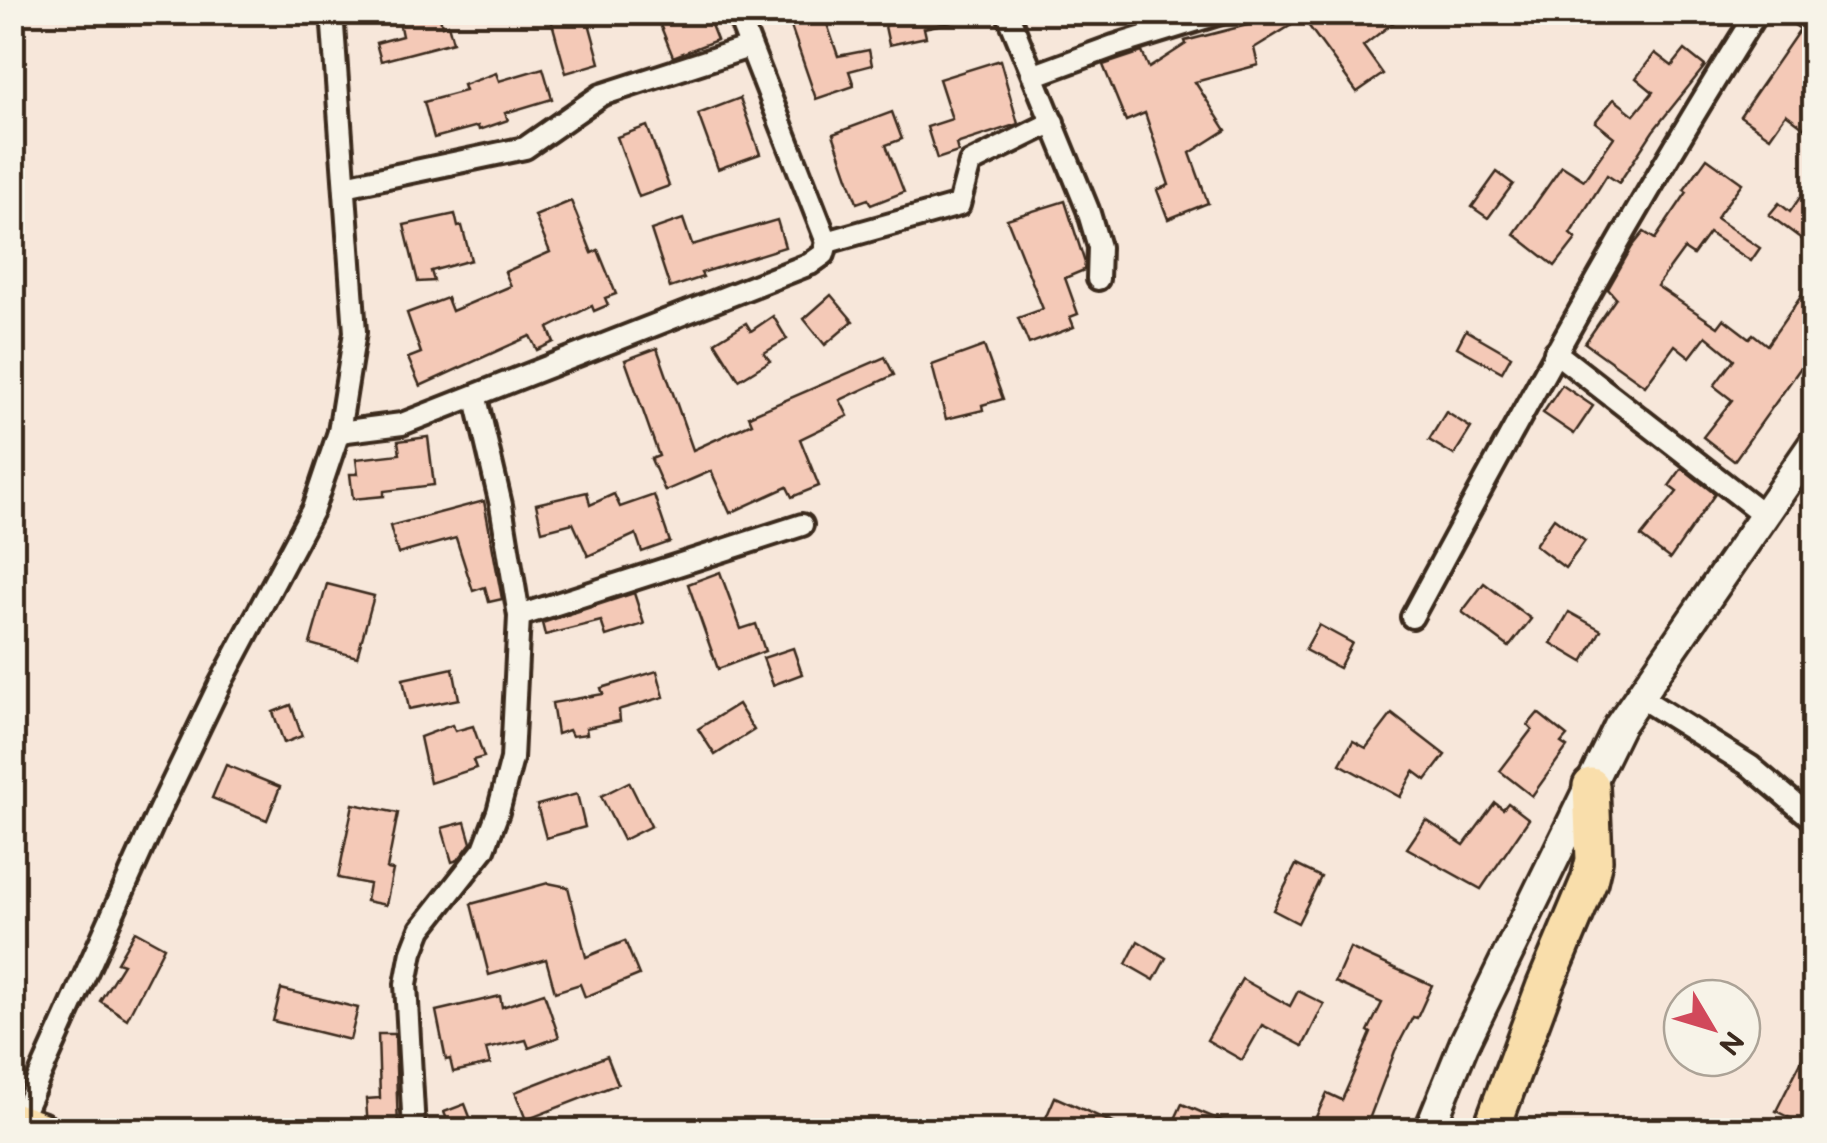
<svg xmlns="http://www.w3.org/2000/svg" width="1827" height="1143" font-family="'Balsamiq Sans',sans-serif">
	<rect width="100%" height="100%" fill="#f7e7da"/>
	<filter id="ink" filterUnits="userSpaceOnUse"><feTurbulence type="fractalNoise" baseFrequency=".01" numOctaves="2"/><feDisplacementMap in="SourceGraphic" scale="20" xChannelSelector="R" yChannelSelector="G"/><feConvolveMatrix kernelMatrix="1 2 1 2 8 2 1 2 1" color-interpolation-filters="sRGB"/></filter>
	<g filter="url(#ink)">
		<!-- building -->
		<g fill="#f4c9b7" stroke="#3b2a1e" stroke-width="2.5">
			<polygon points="397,12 439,12 442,26 448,24 453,42 381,61 376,43 402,36"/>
			<polygon points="549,12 586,12 600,63 566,73"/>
			<polygon points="655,12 706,12 717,40 673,57"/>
			<polygon points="786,12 823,12 838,56 869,50 872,65 849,71 854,86 816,99"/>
			<polygon points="882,12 965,12 966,19 924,28 926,37 889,45"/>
			<polygon points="1339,12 1346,22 1359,12 1407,12 1363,46 1383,74 1357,92 1303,18 1254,48 1258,65 1195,82 1226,130 1190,153 1208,203 1168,219 1157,190 1169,185 1145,113 1126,121 1103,65 1142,52 1149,68 1186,44 1185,41 1251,24 1269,13"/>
			<polygon points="1776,12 1814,12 1814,135 1786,114 1770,137 1740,116 1800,29"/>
			<polygon points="1685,50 1705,66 1653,131 1619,183 1607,175 1570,234 1576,239 1555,266 1514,234 1562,166 1584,180 1614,137 1595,122 1614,99 1634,115 1653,92 1636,78 1655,53 1672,66"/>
			<polygon points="1000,60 1018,124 956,144 958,152 937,159 927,127 952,119 939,79"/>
			<polygon points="543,68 552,99 505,113 508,120 479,130 478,126 434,138 424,102 465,91 463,85 496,73 499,81"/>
			<polygon points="740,98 760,154 718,169 698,114"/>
			<polygon points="892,112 902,139 886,145 904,192 871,205 868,199 857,203 833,134"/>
			<polygon points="647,126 669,186 639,197 617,137"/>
			<polygon points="1707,158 1742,183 1716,218 1760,248 1751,261 1709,233 1693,255 1684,249 1657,286 1718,327 1724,319 1749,338 1753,334 1767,345 1814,278 1814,349 1734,461 1703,437 1732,400 1714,386 1734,359 1706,336 1690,357 1675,345 1645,386 1585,343 1616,298 1608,289 1632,247 1644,232 1655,239 1687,192 1684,190"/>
			<polygon points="1497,172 1513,184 1488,218 1472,207"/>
			<polygon points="1814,177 1814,211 1806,224 1814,229 1814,248 1769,215 1779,203 1790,212"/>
			<polygon points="571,201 592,253 598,250 616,294 605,298 608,305 594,311 592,306 548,328 554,342 537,350 530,336 420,386 408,358 421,353 407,313 447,298 452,311 511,286 505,272 550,252 535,216"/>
			<polygon points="1065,201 1085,263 1084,270 1065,278 1078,314 1070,317 1074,327 1029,344 1018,318 1043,309 1007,219"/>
			<polygon points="455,214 458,227 462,226 471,260 431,271 434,281 418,282 404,225"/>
			<polygon points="683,219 692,245 777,220 785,247 701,273 703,277 670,288 651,230"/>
			<polygon points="831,295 853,321 825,345 804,319"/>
			<polygon points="773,316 787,339 764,353 770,361 739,380 715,342 746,323 751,331"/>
			<polygon points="1466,330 1511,356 1502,372 1457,347"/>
			<polygon points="984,346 1003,399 982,405 983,410 946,419 932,365"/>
			<polygon points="657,348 693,450 752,423 749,416 885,357 894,375 840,400 848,416 800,439 819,486 792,497 787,487 730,513 711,471 665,491 651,459 659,456 625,360"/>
			<polygon points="1562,385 1593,406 1574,434 1543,413"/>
			<polygon points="1446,412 1471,428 1454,455 1429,440"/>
			<polygon points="428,437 434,485 384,491 384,496 353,499 350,474 358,474 356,459 400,454 398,441"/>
			<polygon points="1682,468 1715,494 1670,559 1641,537 1677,492 1669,486"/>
			<polygon points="587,492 590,505 614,494 620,507 654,495 670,542 642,552 636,534 588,556 573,523 542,531 536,504"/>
			<polygon points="484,501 502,599 489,602 485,587 473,591 456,538 398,554 390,526"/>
			<polygon points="1554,518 1585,541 1565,568 1535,545"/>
			<polygon points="720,572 741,629 756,624 765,651 718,669 688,584"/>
			<polygon points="1484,583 1531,619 1509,647 1462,612"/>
			<polygon points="327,584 374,596 357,657 310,644"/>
			<polygon points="634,593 644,624 606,636 601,621 545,635 542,623"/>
			<polygon points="1569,612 1601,630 1583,662 1551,643"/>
			<polygon points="1319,625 1352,643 1339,668 1305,650"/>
			<polygon points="793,648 802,674 773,685 763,658"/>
			<polygon points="453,668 459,699 409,709 403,679"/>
			<polygon points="657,671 664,697 621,709 619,710 620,721 586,728 587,734 572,736 569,730 557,734 552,703 603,694 601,688"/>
			<polygon points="738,704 754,730 715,755 698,729"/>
			<polygon points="291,705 302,736 284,743 273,712"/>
			<polygon points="1538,713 1567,736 1561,743 1567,747 1532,796 1500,771 1532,729 1528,725"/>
			<polygon points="1392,714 1445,755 1426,780 1414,771 1400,797 1340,764 1353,741 1366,748"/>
			<polygon points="452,725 455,731 473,726 484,757 473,760 476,768 430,783 420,737"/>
			<polygon points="226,765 280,787 267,820 212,798"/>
			<polygon points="629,782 651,826 623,840 601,796"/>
			<polygon points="577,794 585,827 546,838 537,805"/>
			<polygon points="1495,803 1503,809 1508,803 1529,819 1481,889 1407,848 1426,820 1464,845"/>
			<polygon points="353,804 398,813 387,869 393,870 386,905 366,901 369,884 338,878"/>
			<polygon points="465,822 471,843 458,860 452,862 442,828"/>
			<polygon points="1296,865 1321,877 1298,923 1273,910"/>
			<polygon points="548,883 568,887 586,957 625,941 639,975 585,997 580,984 555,992 546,959 489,975 471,904"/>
			<polygon points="135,931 164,947 127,1019 100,1001 123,964 117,962"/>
			<polygon points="1138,941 1166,958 1154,980 1126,964"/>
			<polygon points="1350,948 1432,985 1417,1018 1413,1017 1395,1051 1365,1130 1344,1130 1316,1117 1327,1093 1342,1100 1371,1033 1368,1031 1382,1003 1335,982"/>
			<polygon points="1242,979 1290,1006 1298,991 1324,1004 1303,1046 1262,1025 1242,1060 1207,1040"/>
			<polygon points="281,989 358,1008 350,1040 273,1021"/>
			<polygon points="544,993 559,1037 529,1048 526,1040 486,1049 490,1064 453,1072 450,1059 446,1060 436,1011 500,996 502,1007"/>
			<polygon points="378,1034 395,1034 398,1130 368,1130 366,1099 380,1098"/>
			<polygon points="1814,1036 1814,1130 1776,1111"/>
			<polygon points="607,1056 618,1084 526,1120 515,1092"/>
			<polygon points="1055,1097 1129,1130 1050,1130 1042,1127"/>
			<polygon points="465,1104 475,1130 451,1130 444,1112"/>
			<polygon points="1182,1104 1243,1130 1170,1130"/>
		</g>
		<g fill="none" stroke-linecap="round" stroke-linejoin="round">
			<!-- minor casing -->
			<g stroke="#3b2a1e" stroke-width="28">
				<g id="minor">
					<polyline points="1007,12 1088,210 1099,247 1098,279"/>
					<polyline points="1035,75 1114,46 1224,12"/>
					<polyline points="345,186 525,148 601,95 749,47"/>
					<polyline points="827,242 959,205 970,163 1053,122"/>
					<polyline points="1555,352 1763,514"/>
					<polyline points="339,432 402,424 810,264 824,254 827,242 737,12"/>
					<polyline points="519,616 802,525"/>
					<path d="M1412,617C1522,412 1633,209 1757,12"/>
					<polyline points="1638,696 1750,766 1814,820"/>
					<polyline points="19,1122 159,811 219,686 313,509 339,432 355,332 332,12"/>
					<polyline points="414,1130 406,984 412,952 421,929 484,849 498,812 512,759 519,616 501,505 476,398"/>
				</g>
			</g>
			<!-- secondary casing -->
			<g stroke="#3b2a1e" stroke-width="35">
				<polyline id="secondary" points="1429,1130 1464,1044 1619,726 1814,443"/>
			</g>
			<!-- motorway casing -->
			<g stroke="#3b2a1e" stroke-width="42">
				<g id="motorway">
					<polyline points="12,1120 40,1130"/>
					<polyline points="1491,1130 1544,988 1589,881 1594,860 1591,786"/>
				</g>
			</g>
			<!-- minor -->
			<use href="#minor" stroke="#f7f3e8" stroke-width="20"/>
			<!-- secondary -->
			<use href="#secondary" stroke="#f7f3e8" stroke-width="28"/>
			<!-- motorway -->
			<use href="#motorway" stroke="#f9deab" stroke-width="35"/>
		</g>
	</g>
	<!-- margin -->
	<rect width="1827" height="1143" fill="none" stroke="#f7f3e8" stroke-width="50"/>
	<rect x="25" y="25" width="1777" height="1093" fill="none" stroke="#3b2a1e" stroke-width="4" filter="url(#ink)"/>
	<!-- north arrow -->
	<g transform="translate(1712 1028) rotate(128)"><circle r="48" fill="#f7f3e8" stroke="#aca397" stroke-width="2.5"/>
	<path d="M0-8L18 38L0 25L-18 38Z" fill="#d1495b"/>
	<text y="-15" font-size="28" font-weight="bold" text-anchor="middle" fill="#3b2a1e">N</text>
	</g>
</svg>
